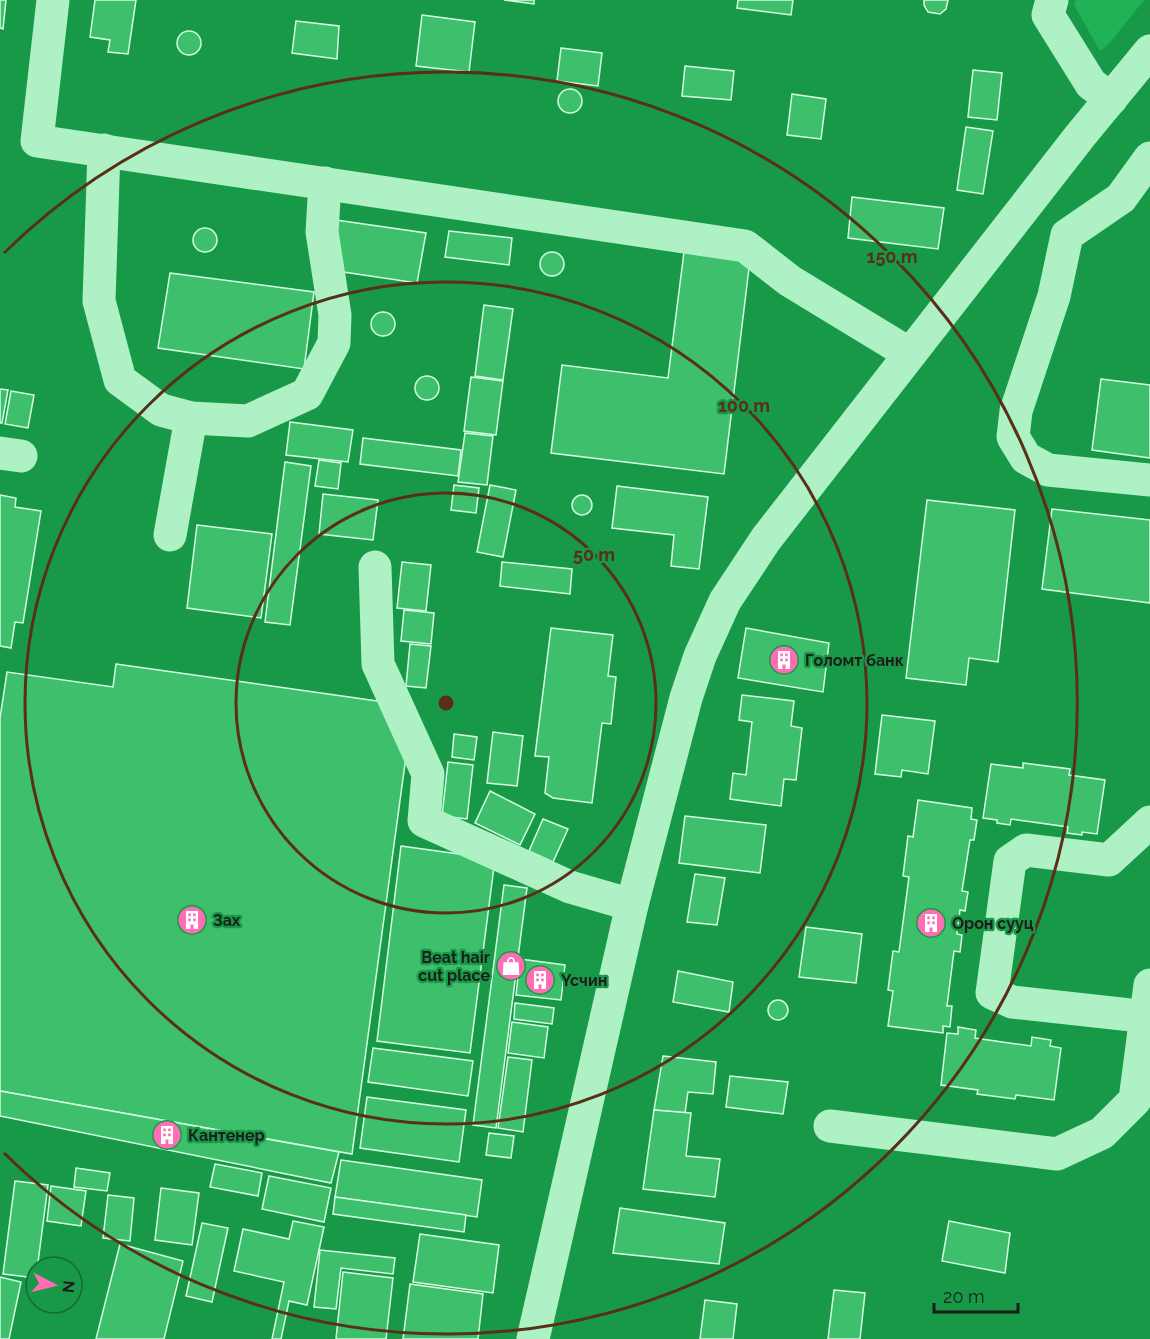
<svg xmlns="http://www.w3.org/2000/svg" width="1150" height="1339" font-family="Raleway,sans-serif">
	<rect width="100%" height="100%" fill="#189948"/>
	<!-- green -->
	<polygon fill="#20b355" points="1076,0 1144,0 1109,44 1100,51 1074,5"/>
	<!-- building -->
	<g fill="#3dbf6b" stroke="#d4fce2" stroke-width="1.5">
		<polygon points="0,0 6,0 3,29 0,28"/>
		<polygon points="95,0 136,0 128,54 108,52 110,40 90,37"/>
		<polygon points="504,0 534,0 534,4"/>
		<polygon points="738,0 793,0 791,15 737,8"/>
		<polygon points="948,0 946,9 940,14 928,12 924,5 924,0"/>
		<polygon points="422,15 475,22 469,72 416,66"/>
		<polygon points="296,21 339,26 337,59 292,53"/>
		<circle cx="189" cy="43" r="12"/>
		<polygon points="561,48 602,53 598,86 557,81"/>
		<polygon points="685,66 734,71 731,100 682,96"/>
		<polygon points="973,70 1002,73 997,120 968,117"/>
		<circle cx="570" cy="101" r="12"/>
		<polygon points="792,94 826,99 821,139 787,135"/>
		<polygon points="966,127 993,131 983,194 957,190"/>
		<polygon points="852,197 944,208 938,249 848,238"/>
		<polygon points="336,220 426,233 417,283 330,270"/>
		<circle cx="205" cy="240" r="12"/>
		<polygon points="449,231 512,238 509,265 445,257"/>
		<circle cx="552" cy="264" r="12"/>
		<polygon points="684,252 750,260 724,474 551,453 562,365 668,378"/>
		<polygon points="170,273 314,292 304,369 158,348"/>
		<polygon points="484,305 513,309 503,380 475,376"/>
		<circle cx="383" cy="324" r="12"/>
		<circle cx="427" cy="388" r="12"/>
		<polygon points="471,377 503,381 496,435 464,431"/>
		<polygon points="1101,379 1150,385 1150,458 1092,450"/>
		<polygon points="0,389 8,390 2,423 0,423"/>
		<polygon points="11,391 34,395 28,428 5,424"/>
		<polygon points="290,422 353,430 348,462 286,455"/>
		<polygon points="465,433 493,436 487,485 458,482"/>
		<polygon points="363,438 461,450 458,476 360,464"/>
		<polygon points="319,460 341,463 338,489 315,486"/>
		<polygon points="285,462 311,466 290,625 265,622"/>
		<polygon points="454,485 479,488 476,513 451,510"/>
		<polygon points="490,485 516,490 503,557 477,552"/>
		<polygon points="617,486 708,497 699,569 671,566 674,535 612,528"/>
		<polygon points="323,494 378,500 373,540 319,534"/>
		<circle cx="582" cy="505" r="10"/>
		<polygon points="0,495 16,498 15,507 41,511 23,623 15,622 11,648 0,646"/>
		<polygon points="927,500 1015,510 998,662 969,658 966,685 906,678"/>
		<polygon points="1052,509 1150,520 1150,603 1042,589"/>
		<polygon points="197,525 272,534 261,618 187,608"/>
		<polygon points="402,562 431,565 426,611 397,608"/>
		<polygon points="502,562 572,569 570,594 500,586"/>
		<polygon points="404,610 434,613 431,644 401,641"/>
		<polygon points="551,628 613,635 608,676 616,677 611,724 602,723 592,803 553,798 545,793 549,757 535,756"/>
		<polygon points="746,628 829,643 823,692 738,678"/>
		<polygon points="410,644 431,646 426,688 406,686"/>
		<polygon points="116,664 384,702 407,749 352,1154 0,1091 0,718 7,672 113,687"/>
		<polygon points="742,695 794,701 791,726 802,728 796,780 784,779 781,806 730,799 733,773 746,775 752,722 739,720"/>
		<polygon points="882,715 935,721 928,774 902,770 901,777 875,774"/>
		<polygon points="493,732 523,736 517,786 487,783"/>
		<polygon points="454,734 477,737 474,760 452,757"/>
		<polygon points="448,762 473,765 467,819 442,816"/>
		<polygon points="1023,763 1070,769 1069,775 1105,780 1097,834 1082,832 1082,835 1067,833 1068,827 1011,819 1010,825 997,823 997,820 983,818 991,764 1023,768"/>
		<polygon points="490,791 535,814 520,845 475,823"/>
		<polygon points="918,800 972,808 971,819 977,820 974,840 970,840 962,891 968,892 965,911 960,910 957,934 962,935 960,952 954,951 947,1006 952,1006 950,1027 943,1026 943,1033 888,1026 893,991 888,990 893,951 899,952 909,877 903,876 908,836 913,837"/>
		<polygon points="685,816 766,825 760,873 679,863"/>
		<polygon points="543,819 568,829 553,862 529,851"/>
		<polygon points="401,846 495,859 470,1053 377,1041"/>
		<polygon points="695,874 725,878 717,925 687,922"/>
		<polygon points="504,885 527,888 496,1128 473,1125"/>
		<polygon points="806,927 862,934 856,983 799,977"/>
		<polygon points="520,959 565,965 561,1000 516,995"/>
		<polygon points="678,971 733,982 729,1012 673,1002"/>
		<circle cx="778" cy="1010" r="10"/>
		<polygon points="515,1003 554,1008 552,1024 514,1019"/>
		<polygon points="512,1022 548,1027 544,1058 508,1053"/>
		<polygon points="958,1027 976,1030 975,1038 1031,1046 1032,1037 1051,1040 1050,1046 1061,1048 1054,1100 1016,1095 1015,1099 977,1094 978,1090 941,1085 947,1033 958,1034"/>
		<polygon points="373,1048 473,1061 468,1096 368,1082"/>
		<polygon points="663,1056 716,1062 713,1094 688,1092 685,1113 654,1110"/>
		<polygon points="508,1057 532,1060 523,1132 498,1128"/>
		<polygon points="730,1076 788,1082 783,1114 726,1107"/>
		<polygon points="0,1091 339,1152 331,1183 0,1116"/>
		<polygon points="367,1097 466,1110 459,1162 360,1148"/>
		<polygon points="654,1110 691,1113 686,1156 720,1159 715,1197 643,1189"/>
		<polygon points="489,1133 514,1136 511,1158 486,1155"/>
		<polygon points="341,1160 482,1180 477,1217 335,1197"/>
		<polygon points="215,1164 262,1173 258,1196 210,1187"/>
		<polygon points="76,1168 110,1173 107,1191 74,1187"/>
		<polygon points="269,1176 331,1188 324,1222 262,1209"/>
		<polygon points="15,1181 48,1185 36,1278 3,1274"/>
		<polygon points="51,1186 86,1191 81,1226 47,1221"/>
		<polygon points="161,1188 199,1193 192,1245 155,1240"/>
		<polygon points="108,1195 134,1198 130,1241 103,1238"/>
		<polygon points="335,1197 466,1215 464,1232 333,1214"/>
		<polygon points="620,1208 725,1223 719,1264 613,1253"/>
		<polygon points="293,1221 324,1227 307,1305 289,1301 281,1339 272,1339 284,1282 234,1271 243,1229 289,1239"/>
		<polygon points="949,1221 1010,1233 1005,1273 942,1261"/>
		<polygon points="202,1223 228,1228 212,1302 186,1296"/>
		<polygon points="420,1234 499,1245 493,1293 413,1282"/>
		<polygon points="120,1244 183,1261 164,1339 96,1339"/>
		<polygon points="320,1250 395,1258 393,1274 341,1268 336,1309 314,1307"/>
		<polygon points="343,1272 393,1278 386,1339 336,1339"/>
		<polygon points="0,1277 21,1282 9,1339 0,1339"/>
		<polygon points="410,1284 483,1294 478,1339 403,1339"/>
		<polygon points="834,1290 865,1293 860,1339 828,1339"/>
		<polygon points="705,1300 737,1304 733,1339 700,1339"/>
	</g>
	<g fill="none" stroke-linecap="round" stroke-linejoin="round">
		<!-- minor -->
		<g stroke="#adf1c5" stroke-width="33">
			<polyline points="53,0 37,141 745,246 790,281 910,354"/>
			<polyline points="1052,0 1048,15 1091,84 1111,99"/>
			<polyline points="104,150 99,301 120,380 161,410 191,418 248,421 307,394 334,343 335,315 322,232 325,183"/>
			<polyline points="1150,158 1121,198 1067,235 1054,296 1016,411 1013,437 1026,458 1048,470 1150,480"/>
			<polyline points="0,453 21,456"/>
			<polyline points="170,535 191,418"/>
			<polyline points="375,567 378,664 428,774 424,821 570,887 632,905"/>
			<polyline points="1150,822 1109,860 1026,850 1010,861 992,993 1012,1002 1150,1017"/>
			<polyline points="830,1126 1057,1154 1102,1133 1135,1100 1150,985"/>
			<polyline points="533,1339 632,905 686,698 700,656 725,601 766,539 1080,136 1150,51"/>
		</g>
	</g>
	<!-- distance rings -->
	<g fill="none" stroke="#5a2f18" stroke-width="3">
		<circle cx="446" cy="703" r="210"/>
		<circle cx="446" cy="703" r="421"/>
		<path d="M4 253A631 631 0 1 1 4 1153"/>
	</g>
	<!-- icons -->
	<defs>
		<g id="building-disc" transform="scale(1.5)"><circle r="9.5" fill="#ff6db4" stroke="#189948"/><path d="M-4-6H4V6H1V3H-1V6H-4ZM-2.5-4.3h1.7v1.8h-1.7ZM.8-4.3h1.7v1.8H.8ZM-2.5-1h1.7V.8h-1.7ZM.8-1h1.7V.8H.8Z" fill="#fff"/></g>
		<g id="shop-disc" transform="scale(1.5)"><circle r="9.5" fill="#ff6db4" stroke="#189948"/><path d="M-5-2.5h2.3a2.7 3.5 0 0 1 5.4 0H5L5.5 6h-11ZM-1.5-2.5h3a1.5 2.3 0 0 0-3 0Z" fill="#fff"/></g>
	</defs>
	<g fill-rule="evenodd">
		<use href="#building-disc" x="784" y="660"/>
		<use href="#building-disc" x="192" y="920"/>
		<use href="#building-disc" x="931" y="923"/>
		<use href="#shop-disc" x="511" y="966"/>
		<use href="#building-disc" x="540" y="980"/>
		<use href="#building-disc" x="167" y="1135"/>
	</g>
	<g text-anchor="middle" stroke-width="4.5" stroke-linejoin="round" paint-order="stroke">
		<!-- poi labels -->
		<g font-size="16" font-weight="bold" fill="#1d1d1d" stroke="#189948" text-anchor="start">
			<text x="805" y="666">Голомт банк</text>
			<text x="213" y="926">Зах</text>
			<text x="952" y="929">Орон сууц</text>
			<text x="490" y="963" text-anchor="end">Beat hair<tspan x="490" dy="18">cut place</tspan></text>
			<text x="561" y="986">Үсчин</text>
			<text x="188" y="1141">Кантенер</text>
		</g>
	</g>
	<circle cx="446" cy="703" r="9" fill="#5a2f18" stroke="#189948" stroke-width="3"/>
	<g font-size="18" text-anchor="middle" font-weight="bold" fill="#5a2f18" stroke="#189948" stroke-width="4.5" stroke-linejoin="round" paint-order="stroke">
		<text x="892" y="263">150 m</text>
		<text x="744" y="412">100 m</text>
		<text x="594" y="561">50 m</text>
	</g>
	<!-- north arrow -->
	<g transform="translate(54 1285) rotate(97)"><circle r="28" fill="#189948" stroke="#1a6737" stroke-width="1.5"/>
	<path d="M0-4.5L10 22L0 15L-10 22Z" fill="#ff6db4"/>
	<text y="-9" font-size="16" font-weight="bold" text-anchor="middle" fill="#1d1d1d">N</text>
	</g>
	<!-- scale -->
	<path d="M934 1303v9h84v-9" fill="none" stroke="#1d1d1d" stroke-width="3"/>
	<text x="943" y="1303" font-size="18" fill="#1d1d1d" stroke="#189948" stroke-width="4.5" paint-order="stroke">20 m</text>
</svg>
